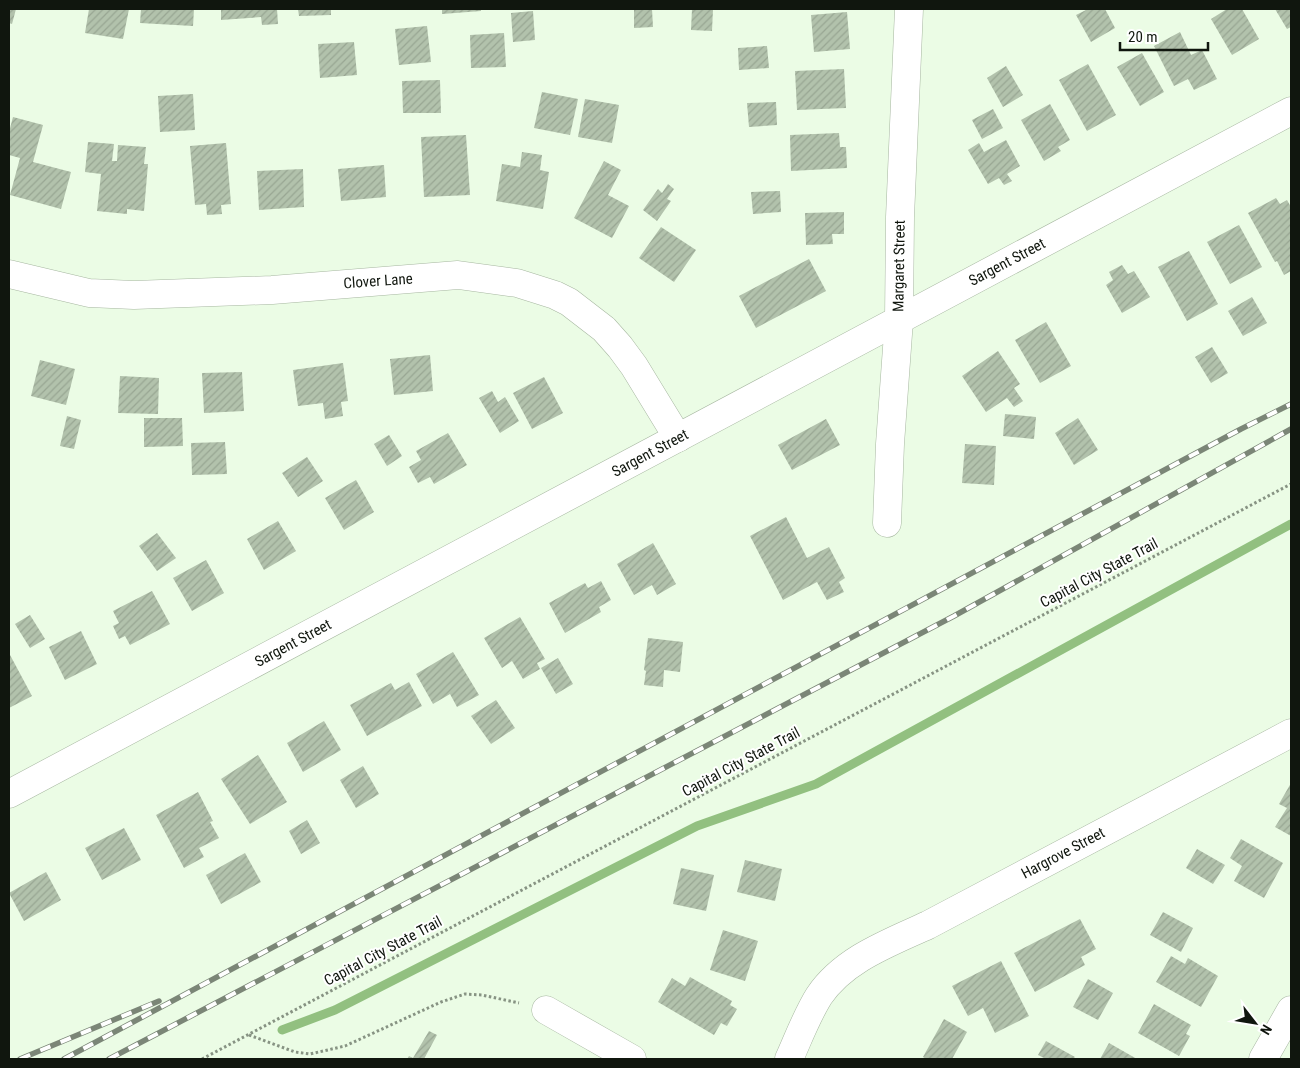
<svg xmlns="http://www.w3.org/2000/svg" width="1300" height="1068" font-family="'Roboto Condensed',sans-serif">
	<defs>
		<pattern id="building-hatch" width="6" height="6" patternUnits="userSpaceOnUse" patternTransform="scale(1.25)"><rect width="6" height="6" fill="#b2c2ac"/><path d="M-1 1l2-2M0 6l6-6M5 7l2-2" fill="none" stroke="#98a693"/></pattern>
	</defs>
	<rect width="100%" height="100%" fill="#ebfce5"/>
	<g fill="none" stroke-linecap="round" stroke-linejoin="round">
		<!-- stream -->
		<polyline stroke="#92c080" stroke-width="9" points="282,1030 335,1010 697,826 816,784 1291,524"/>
	</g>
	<!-- building -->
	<g fill="url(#building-hatch)">
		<polygon points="9,9 16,9 12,24 9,23"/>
		<polygon points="89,9 129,9 123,39 85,33"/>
		<polygon points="141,9 194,9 193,26 140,23"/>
		<polygon points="221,9 277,9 278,24 262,25 261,17 221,20"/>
		<polygon points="298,9 331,9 331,15 299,16"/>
		<polygon points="442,9 481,9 481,11 442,14"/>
		<polygon points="634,9 652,9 653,27 634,28"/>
		<polygon points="692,9 713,9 712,31 691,30"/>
		<polygon points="1088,9 1105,9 1115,28 1091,42 1076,15"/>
		<polygon points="1227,9 1242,9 1259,39 1232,55 1211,19"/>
		<polygon points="1275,9 1291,9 1291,27 1287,29"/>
		<polygon points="533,11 535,40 513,42 511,13"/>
		<polygon points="847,12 850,49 814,52 811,15"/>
		<polygon points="427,26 431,62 399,65 395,29"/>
		<polygon points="1180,32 1191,55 1202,50 1217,79 1194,90 1188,79 1174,86 1154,46"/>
		<polygon points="504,33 506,67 471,68 470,35"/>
		<polygon points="354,42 357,75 320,78 318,44"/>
		<polygon points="767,46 769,68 739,70 738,48"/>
		<polygon points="1142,53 1164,92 1140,106 1117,67"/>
		<polygon points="1088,64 1116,115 1087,131 1059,80"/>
		<polygon points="1006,66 1023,95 1003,107 987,78"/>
		<polygon points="844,69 846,108 797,110 795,71"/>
		<polygon points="440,80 441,113 403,113 402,81"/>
		<polygon points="542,92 578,99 570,135 534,128"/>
		<polygon points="193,94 195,130 160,132 158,96"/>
		<polygon points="585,99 619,105 612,143 578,137"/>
		<polygon points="776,102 777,125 749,127 747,103"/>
		<polygon points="1050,104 1070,140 1058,147 1061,151 1044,161 1021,120"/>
		<polygon points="993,109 1003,128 982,139 972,120"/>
		<polygon points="13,117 43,125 33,162 71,172 61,209 10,195 20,158 9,155 9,132"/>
		<polygon points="839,133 840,147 846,147 847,168 791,171 790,135"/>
		<polygon points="466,135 470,195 424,197 421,137"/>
		<polygon points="1006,140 1020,166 1007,174 1012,181 1004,185 999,178 988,184 968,150 979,143 984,152"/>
		<polygon points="88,142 114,144 112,161 117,161 118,145 146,147 144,164 148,164 144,211 127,209 127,214 97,211 101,174 85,172"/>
		<polygon points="226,143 231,204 221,205 222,214 207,215 206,204 195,205 190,146"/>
		<polygon points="522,152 542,155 540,170 549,172 543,209 496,201 502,164 520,167"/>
		<polygon points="604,161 621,170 608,195 629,206 612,238 574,218"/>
		<polygon points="384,165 386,197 341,201 338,169"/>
		<polygon points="303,169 304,207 259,210 257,171"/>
		<polygon points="668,184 674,189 667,199 671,201 657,221 643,210 658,189 662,193"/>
		<polygon points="780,191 781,212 753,214 751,192"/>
		<polygon points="1276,198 1280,204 1287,200 1291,207 1291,271 1284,275 1277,261 1275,262 1248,213"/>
		<polygon points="844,212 844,234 832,234 833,244 806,245 805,213"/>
		<polygon points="1239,225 1262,267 1230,284 1207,242"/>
		<polygon points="661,227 696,250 674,282 639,258"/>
		<polygon points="1189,251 1218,304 1187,321 1158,267"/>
		<polygon points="809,259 826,291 756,328 739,296"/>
		<polygon points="1122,265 1128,274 1134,271 1150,297 1122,313 1106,285 1113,280 1109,272"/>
		<polygon points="1252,297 1267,323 1243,336 1228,311"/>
		<polygon points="1046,322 1071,366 1040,383 1015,340"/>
		<polygon points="1212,347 1228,373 1211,383 1195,357"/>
		<polygon points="998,351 1020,384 1014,388 1023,401 1014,407 1007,398 986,412 962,376"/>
		<polygon points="430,355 433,391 394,395 390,359"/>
		<polygon points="40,360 75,369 66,405 31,396"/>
		<polygon points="343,363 348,401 341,402 343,416 325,419 323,403 298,406 293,370"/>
		<polygon points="242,372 244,411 204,413 202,373"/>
		<polygon points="120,376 159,378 158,414 118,413"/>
		<polygon points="544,377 563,413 532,429 513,393"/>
		<polygon points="492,391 498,402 505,397 519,421 500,433 479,398"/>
		<polygon points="1005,414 1036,417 1034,439 1003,436"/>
		<polygon points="67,416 81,420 74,449 60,446"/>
		<polygon points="144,418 182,418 183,446 144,447"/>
		<polygon points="1078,418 1098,450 1074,465 1055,433"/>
		<polygon points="826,419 840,445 792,470 778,445"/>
		<polygon points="448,433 467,465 434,484 430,477 418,483 409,467 421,460 416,451"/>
		<polygon points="389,435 402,456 387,466 374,444"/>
		<polygon points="225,442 227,474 192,475 191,443"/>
		<polygon points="965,444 996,446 994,485 962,483"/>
		<polygon points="307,457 323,481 298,497 282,473"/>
		<polygon points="356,480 374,512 344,530 325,498"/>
		<polygon points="786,517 807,558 829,547 845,578 839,582 844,592 827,600 817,582 783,600 750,536"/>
		<polygon points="278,521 296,551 264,570 247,539"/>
		<polygon points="157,533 176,558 157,571 139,546"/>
		<polygon points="653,543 676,584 657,595 652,585 634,595 617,564"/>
		<polygon points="206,560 224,593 192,611 173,578"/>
		<polygon points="601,581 611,600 599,607 601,612 565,633 549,603 585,583 588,588"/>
		<polygon points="152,591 170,624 130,645 125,636 119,639 113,626 119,623 113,611"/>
		<polygon points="30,615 45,639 30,648 15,624"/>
		<polygon points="520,617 545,659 537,663 540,669 523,679 512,661 502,668 484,638"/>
		<polygon points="81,631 97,664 65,680 49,647"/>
		<polygon points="648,638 683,642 680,672 664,670 663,687 644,685 646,671 644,670"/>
		<polygon points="453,652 479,695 457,707 450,694 433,704 416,674"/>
		<polygon points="9,653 32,696 9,708"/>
		<polygon points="558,658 573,684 556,694 541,668"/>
		<polygon points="409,682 422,706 367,736 350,705 391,683 395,690"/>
		<polygon points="496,700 515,728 491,744 471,716"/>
		<polygon points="324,721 341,750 303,772 287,743"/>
		<polygon points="258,755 287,802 250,824 221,779"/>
		<polygon points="363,766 379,794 356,808 340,780"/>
		<polygon points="1291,783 1291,836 1275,827 1287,808 1279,804"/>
		<polygon points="198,792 213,821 210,822 219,838 199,848 204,857 184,868 156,815"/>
		<polygon points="307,820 320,843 301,854 289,831"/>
		<polygon points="124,828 141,860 102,880 85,848"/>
		<polygon points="1241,839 1283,863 1264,898 1234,881 1242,866 1230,858"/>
		<polygon points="1197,849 1225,865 1213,884 1186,868"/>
		<polygon points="245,853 261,882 221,904 206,875"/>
		<polygon points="745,860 782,869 775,901 737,892"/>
		<polygon points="681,868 714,875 706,911 673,904"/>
		<polygon points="46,872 61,900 24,921 9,893"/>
		<polygon points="1163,912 1193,928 1181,952 1150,935"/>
		<polygon points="1080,919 1096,949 1081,957 1085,965 1035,992 1014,953"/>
		<polygon points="723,930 758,941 745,981 710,970"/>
		<polygon points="1171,956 1185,964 1188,958 1218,976 1201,1007 1156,982"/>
		<polygon points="1001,961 1029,1016 995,1033 983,1008 968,1016 952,986"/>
		<polygon points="690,977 732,1001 730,1005 737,1009 727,1026 721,1023 714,1035 658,1002 672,978 685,986"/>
		<polygon points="1088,979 1113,993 1098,1020 1073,1007"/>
		<polygon points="1154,1004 1191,1025 1186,1034 1190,1036 1179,1056 1138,1033"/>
		<polygon points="944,1019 967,1032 952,1059 926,1059 923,1057"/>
		<polygon points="429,1031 437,1035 424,1059 407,1059 409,1056 413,1058"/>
		<polygon points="1046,1041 1075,1057 1073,1059 1046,1059 1038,1055"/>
		<polygon points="1109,1043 1137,1059 1100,1059"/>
	</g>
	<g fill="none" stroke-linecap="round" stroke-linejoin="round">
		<!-- minor casing -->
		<g stroke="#a7b7a1" stroke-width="29">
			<g id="minor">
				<polyline points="9,274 89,293 134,295 272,290 458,275 517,283 555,295 569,302 604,329 620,347 634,366 678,438"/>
				<polyline points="887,523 890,444 899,320 900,217 909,9"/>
				<polyline points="9,794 1291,111"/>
				<polyline points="546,1010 632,1059"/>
				<path d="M789,1059C798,1039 807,1015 819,996C844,959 889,943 928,925L1291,733"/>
				<polyline points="1263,1059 1291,1010"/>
			</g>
		</g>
		<!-- path -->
		<g stroke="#879383" stroke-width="3" stroke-dasharray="2.5 2.5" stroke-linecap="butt">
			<polyline points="249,1035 295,1052 310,1054 345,1046 441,1002 465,994 482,995 519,1003"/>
			<polyline points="202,1059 1291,484"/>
		</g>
		<!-- minor -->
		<use href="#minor" stroke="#fff" stroke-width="28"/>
		<!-- rail casing -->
		<g stroke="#7b8677" stroke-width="5.5">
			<g id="rail">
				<polyline points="20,1059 159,1001"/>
				<polyline points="64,1059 1241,429 1291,404"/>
				<polyline points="109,1059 954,616 1291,429"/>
			</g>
		</g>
		<!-- rail -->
		<use href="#rail" stroke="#fff" stroke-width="4" stroke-dasharray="11" stroke-linecap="butt"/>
	</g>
	<g text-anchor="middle" stroke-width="4" stroke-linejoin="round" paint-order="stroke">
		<!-- street labels -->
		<g font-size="15" fill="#10160e" stroke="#fff">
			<text transform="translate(1007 262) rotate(-28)" y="5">Sargent Street</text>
			<text transform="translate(899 266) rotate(-89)" y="5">Margaret Street</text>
			<text transform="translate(378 281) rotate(-4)" y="5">Clover Lane</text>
			<text transform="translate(650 453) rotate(-28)" y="5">Sargent Street</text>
			<text transform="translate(1099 573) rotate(-28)" y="5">Capital City State Trail</text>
			<text transform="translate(293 643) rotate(-28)" y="5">Sargent Street</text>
			<text transform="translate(741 762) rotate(-28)" y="5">Capital City State Trail</text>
			<text transform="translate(1063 853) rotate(-28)" y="5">Hargrove Street</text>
			<text transform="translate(383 951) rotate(-28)" y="5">Capital City State Trail</text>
		</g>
	</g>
	<!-- border -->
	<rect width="1300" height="1068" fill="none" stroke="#10160e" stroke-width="20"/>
	<!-- north arrow -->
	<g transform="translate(1255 1023) rotate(121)" stroke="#ffffff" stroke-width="4" paint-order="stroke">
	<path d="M0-4L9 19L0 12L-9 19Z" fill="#10160e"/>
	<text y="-8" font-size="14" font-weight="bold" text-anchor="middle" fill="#10160e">N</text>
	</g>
	<!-- scale -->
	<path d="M1120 42v8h88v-8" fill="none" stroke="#10160e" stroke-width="2.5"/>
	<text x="1128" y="42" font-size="15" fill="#10160e" stroke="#ffffff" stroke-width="4" paint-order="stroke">20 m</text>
</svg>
